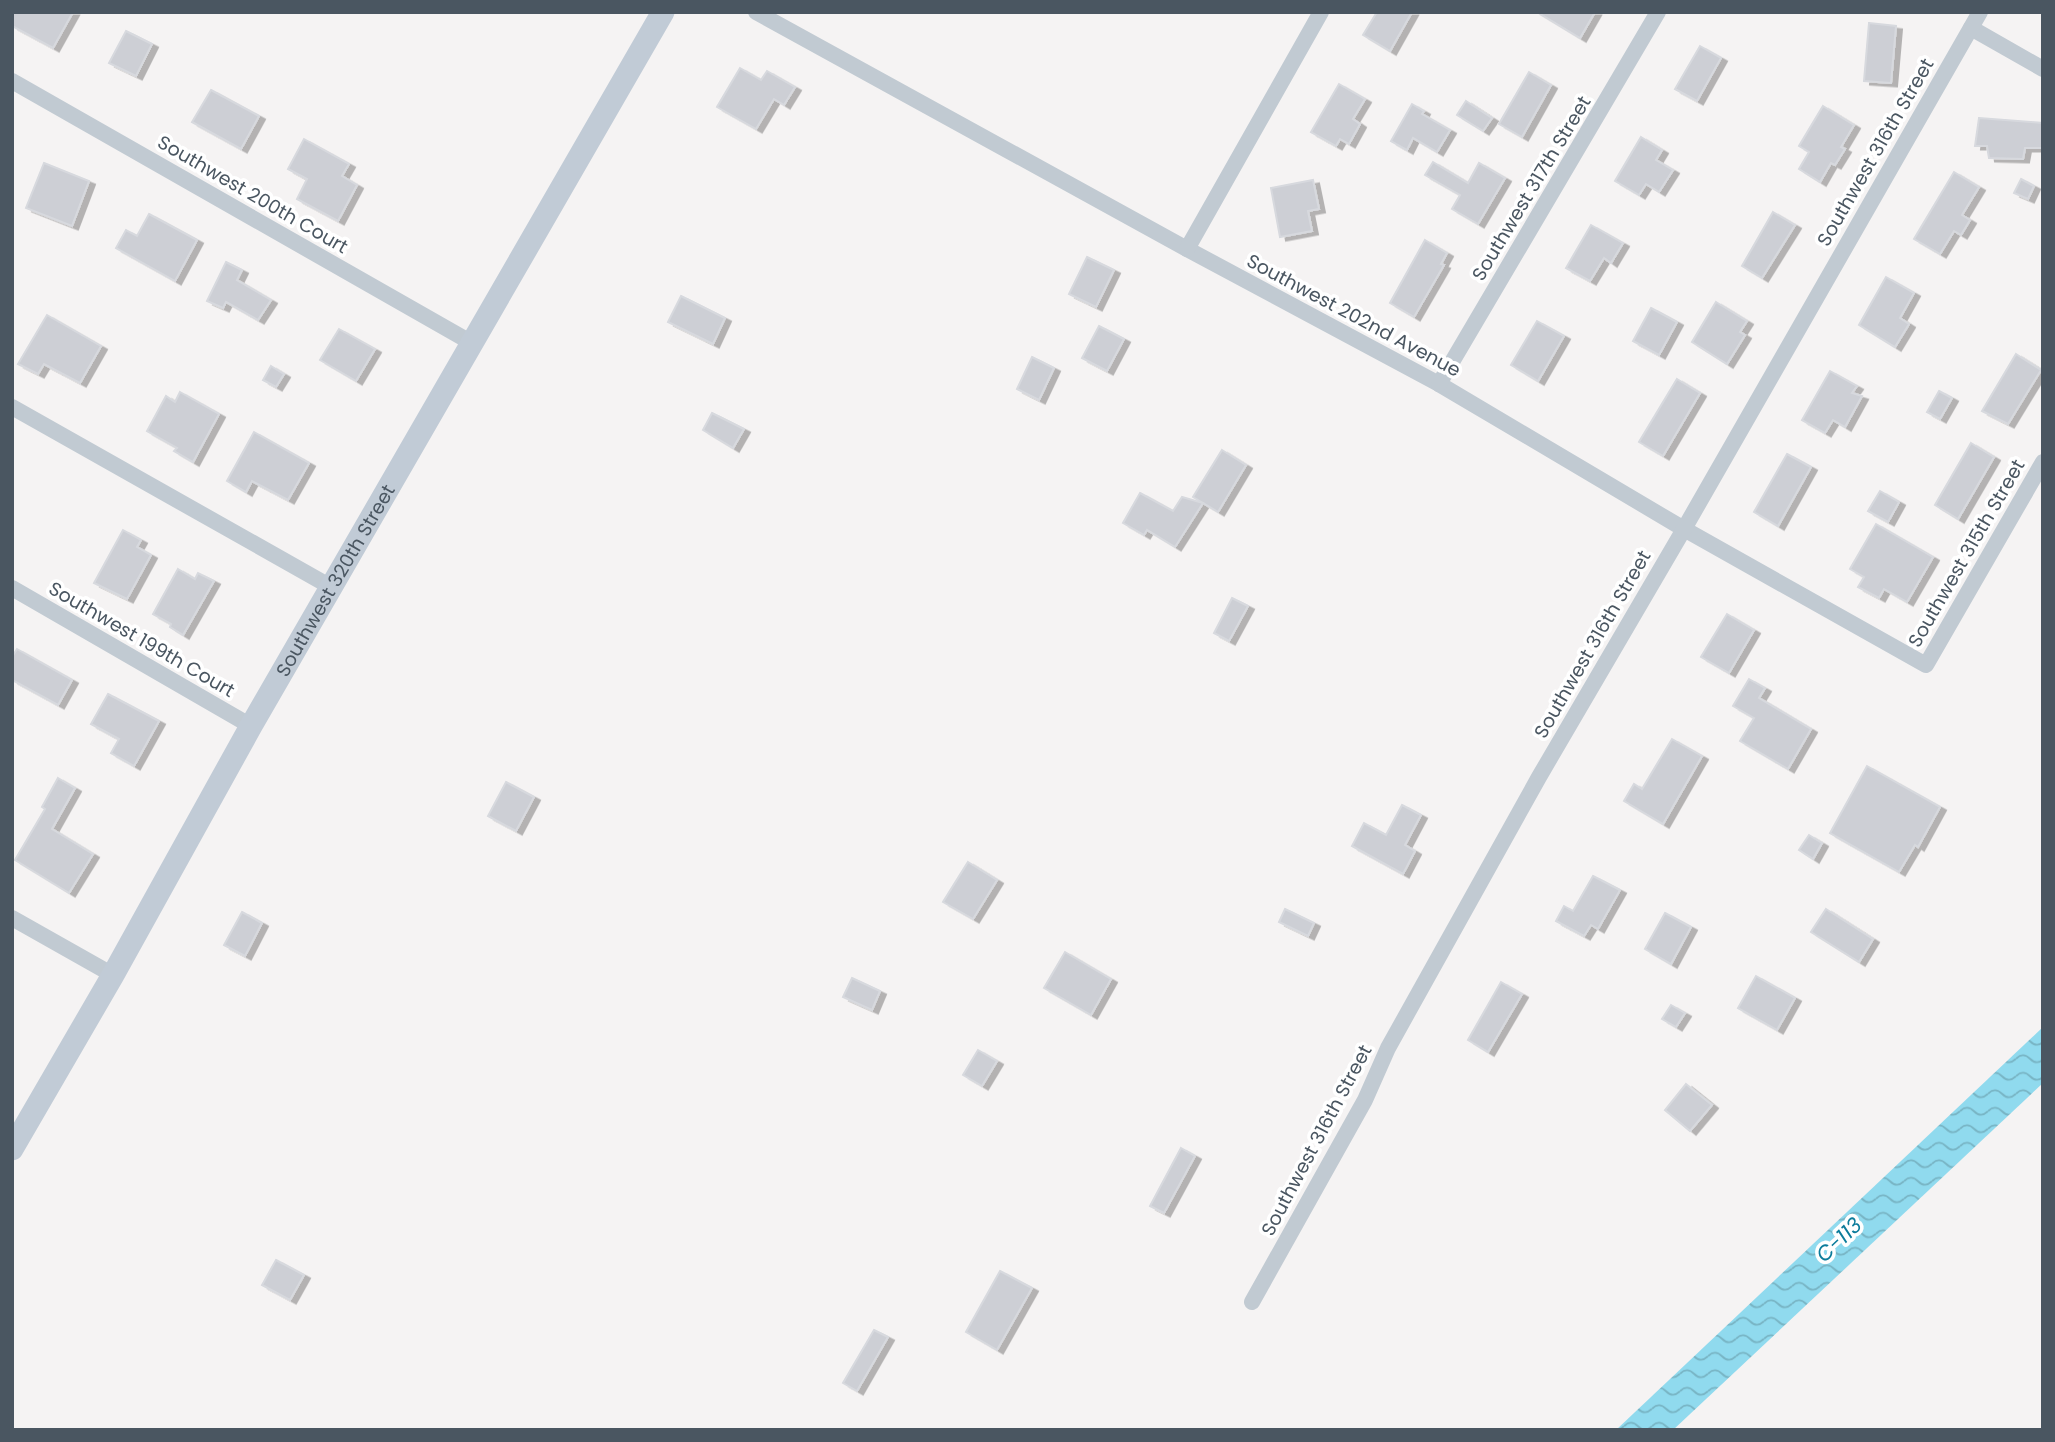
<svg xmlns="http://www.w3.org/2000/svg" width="2055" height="1442" font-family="Poppins,sans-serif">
	<defs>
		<pattern id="water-waves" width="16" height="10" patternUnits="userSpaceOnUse" patternTransform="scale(1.75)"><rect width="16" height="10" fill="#90daee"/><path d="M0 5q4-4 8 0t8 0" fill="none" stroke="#78b4c4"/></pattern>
		<filter id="shadow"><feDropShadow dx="6" dy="3.5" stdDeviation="0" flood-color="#0004"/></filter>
	</defs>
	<rect width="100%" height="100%" fill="#f5f3f3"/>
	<!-- water -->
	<polygon fill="url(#water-waves)" points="2043,1027 2043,1083 1673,1430 1616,1430"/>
	<!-- building -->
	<g fill="#cdcfd5" stroke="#d7d9de" stroke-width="2" filter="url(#shadow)">
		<polygon points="12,12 73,12 53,48 12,26"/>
		<polygon points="1377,12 1412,12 1390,51 1363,35"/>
		<polygon points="1537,12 1595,12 1580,38"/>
		<polygon points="1869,23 1896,26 1891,83 1864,81"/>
		<polygon points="126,31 152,44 136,76 109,63"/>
		<polygon points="1700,46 1721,58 1697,101 1675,89"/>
		<polygon points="740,68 761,80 767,71 795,87 784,105 774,99 756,129 717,107"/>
		<polygon points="1529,72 1551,85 1522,137 1499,124"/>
		<polygon points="1339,84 1365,99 1353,119 1360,124 1349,144 1340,139 1336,146 1311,132"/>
		<polygon points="211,90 259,116 241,149 192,122"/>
		<polygon points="1466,101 1492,118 1483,131 1457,115"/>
		<polygon points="1412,104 1424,111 1422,114 1450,130 1437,152 1413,138 1407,150 1391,141"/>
		<polygon points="1823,106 1854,125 1841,147 1845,149 1835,165 1831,163 1820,182 1799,169 1809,152 1799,146"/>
		<polygon points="1979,118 2043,123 2043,148 2025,148 2023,159 1989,158 1987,146 1975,146"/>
		<polygon points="1641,137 1662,150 1656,160 1673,170 1659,192 1646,184 1639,195 1615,181"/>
		<polygon points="304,139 349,164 342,176 357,185 338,221 297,199 307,179 288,169"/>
		<polygon points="1433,162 1468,183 1479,163 1505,178 1478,224 1452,209 1460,195 1425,175"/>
		<polygon points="44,163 89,181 72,226 26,208"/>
		<polygon points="1954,172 1979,187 1962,215 1970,220 1961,235 1954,231 1940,254 1914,239"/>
		<polygon points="2021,179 2034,186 2028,199 2014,193"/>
		<polygon points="1313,180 1319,209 1308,211 1312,231 1280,237 1271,188"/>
		<polygon points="1773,212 1795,225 1762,278 1742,266"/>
		<polygon points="149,214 197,240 175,281 116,248 126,230 137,236"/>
		<polygon points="1591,225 1623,243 1611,263 1604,258 1590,281 1566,268"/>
		<polygon points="1425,240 1447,253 1441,264 1444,265 1414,317 1390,303"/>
		<polygon points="1087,257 1114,270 1096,307 1069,294"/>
		<polygon points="226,262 242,270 237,280 271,300 258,320 226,302 223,308 207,301"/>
		<polygon points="1886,277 1914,293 1900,318 1909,324 1895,347 1859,325"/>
		<polygon points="681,296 725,318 713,344 668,322"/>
		<polygon points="1716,302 1747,321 1740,332 1745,335 1727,364 1692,342"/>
		<polygon points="1651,308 1677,322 1659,355 1633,341"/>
		<polygon points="47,315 101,346 80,383 44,364 38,374 18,364"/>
		<polygon points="1537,321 1564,336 1538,381 1511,365"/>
		<polygon points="1099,326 1124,339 1107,371 1082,358"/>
		<polygon points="339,329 375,349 356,381 320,360"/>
		<polygon points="2016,354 2041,370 2008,424 1982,411"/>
		<polygon points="1032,357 1054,368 1039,400 1017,389"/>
		<polygon points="271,366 284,374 276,387 263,380"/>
		<polygon points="1830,371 1857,386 1852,393 1862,396 1845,427 1833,420 1825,433 1802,420"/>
		<polygon points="1677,379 1700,393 1663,456 1639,442"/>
		<polygon points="1939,391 1952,398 1940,419 1927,412"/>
		<polygon points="180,392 219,414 193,462 174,451 177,448 147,431 166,396 175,402"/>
		<polygon points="712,413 744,429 733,448 703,430"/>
		<polygon points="254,432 309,463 288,500 252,481 246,492 227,481"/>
		<polygon points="1971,443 1994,457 1958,519 1935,505"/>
		<polygon points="1222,450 1246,465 1218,512 1193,497"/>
		<polygon points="1787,454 1811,467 1778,526 1754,512"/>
		<polygon points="1880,491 1899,502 1888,522 1868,511"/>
		<polygon points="1140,493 1173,511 1182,497 1203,503 1175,547 1147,530 1144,535 1123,523"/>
		<polygon points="1876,524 1933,557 1907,602 1884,589 1879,598 1858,587 1864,577 1850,569"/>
		<polygon points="123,530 141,540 137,547 151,555 127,599 94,583"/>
		<polygon points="178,569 195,579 198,573 214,581 183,635 170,627 171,624 153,614"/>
		<polygon points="1232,598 1248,606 1229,641 1214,633"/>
		<polygon points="1727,614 1754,630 1729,673 1701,657"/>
		<polygon points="17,649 72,680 58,705 12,680 12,657"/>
		<polygon points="1749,679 1765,688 1759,698 1811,729 1788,769 1740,741 1754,718 1733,706"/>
		<polygon points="108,694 159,721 134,766 111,753 119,739 91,724"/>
		<polygon points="1672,739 1702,756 1663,824 1624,801 1634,784 1642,789"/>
		<polygon points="1867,766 1940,807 1918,847 1915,845 1899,872 1830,833"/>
		<polygon points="58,778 75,788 52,829 93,854 69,893 15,860 45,809 42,807"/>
		<polygon points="506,782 534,797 516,831 488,816"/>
		<polygon points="1402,805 1421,815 1405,845 1415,851 1403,874 1352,846 1364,823 1386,835"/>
		<polygon points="1809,835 1822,843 1813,859 1799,850"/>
		<polygon points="968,862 997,880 973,919 943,902"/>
		<polygon points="1593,876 1620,890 1598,929 1591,925 1584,936 1556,921 1564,906 1573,911"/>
		<polygon points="1285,909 1314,923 1308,936 1279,922"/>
		<polygon points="1826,909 1873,939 1859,962 1811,932"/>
		<polygon points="242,912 262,923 245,956 224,945"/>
		<polygon points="1665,913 1691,927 1671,964 1645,949"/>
		<polygon points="1065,952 1111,979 1091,1015 1044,988"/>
		<polygon points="1756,976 1795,998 1777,1030 1738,1008"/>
		<polygon points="852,978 880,991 872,1010 843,997"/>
		<polygon points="1501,982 1522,994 1488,1052 1468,1040"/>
		<polygon points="1671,1005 1685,1013 1676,1027 1662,1019"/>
		<polygon points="978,1050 997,1061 982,1086 963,1075"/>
		<polygon points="1686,1084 1712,1105 1690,1131 1665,1110"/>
		<polygon points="1181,1148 1195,1156 1164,1213 1150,1206"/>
		<polygon points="276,1260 304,1275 290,1300 262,1285"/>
		<polygon points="1000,1271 1032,1288 997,1350 966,1332"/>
		<polygon points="874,1330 888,1337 857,1391 843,1383"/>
	</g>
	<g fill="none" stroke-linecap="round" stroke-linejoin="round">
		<!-- street -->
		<g stroke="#c1cad2" stroke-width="16">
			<polyline points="756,12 1187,249 1439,384 1684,529 1926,665 2043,462"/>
			<polyline points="1971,28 2043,69"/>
			<polyline points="12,81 472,343"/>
			<polyline points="1187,249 1321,12"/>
			<polyline points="1439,384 1658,12"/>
			<polyline points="12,407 331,587"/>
			<polyline points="12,588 251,726"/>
			<polyline points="12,918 113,975"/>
			<polyline points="1252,1302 1365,1100 1388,1048 1539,777 1684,529 1980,12"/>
		</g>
		<!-- secondary -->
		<path stroke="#c1cbd6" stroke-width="23" id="s1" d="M12,1149L113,975L251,726L663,12"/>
	</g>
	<g text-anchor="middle" stroke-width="7" stroke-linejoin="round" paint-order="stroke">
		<!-- street labels -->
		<g font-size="19" fill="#4a5661" stroke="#fff">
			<text transform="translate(1875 152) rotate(-60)" y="7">Southwest 316th Street</text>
			<text transform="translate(1531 188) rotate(-59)" y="7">Southwest 317th Street</text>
			<text transform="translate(253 194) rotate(30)" y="7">Southwest 200th Court</text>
			<text transform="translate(1354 315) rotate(28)" y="7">Southwest 202nd Avenue</text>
			<text transform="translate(1966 553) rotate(-60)" y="7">Southwest 315th Street</text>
			<text dy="7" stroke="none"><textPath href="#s1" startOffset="654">Southwest 320th Street</textPath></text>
			<text transform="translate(142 639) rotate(30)" y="7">Southwest 199th Court</text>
			<text transform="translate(1592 644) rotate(-60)" y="7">Southwest 316th Street</text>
			<text transform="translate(1316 1140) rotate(-62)" y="7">Southwest 316th Street</text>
		</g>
		<!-- water labels -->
		<g font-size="21" font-style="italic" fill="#0c7c9b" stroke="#fff">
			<text transform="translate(1839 1240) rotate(-43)" y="7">C-113</text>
		</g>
	</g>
	<!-- border -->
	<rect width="2055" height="1442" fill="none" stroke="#4a5661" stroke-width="28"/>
</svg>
